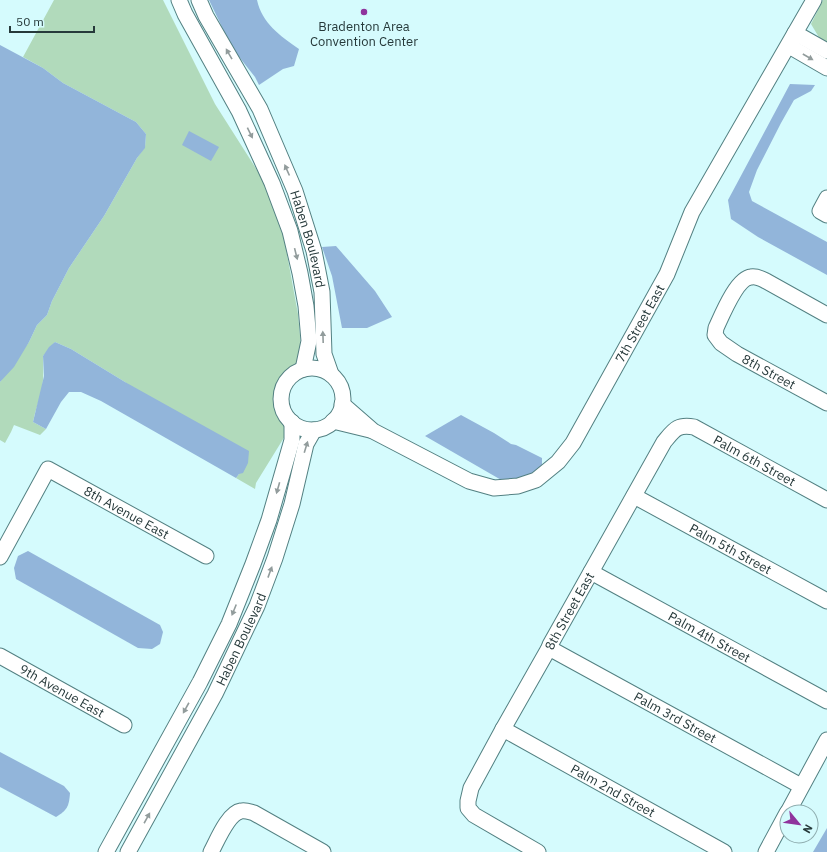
<svg xmlns="http://www.w3.org/2000/svg" width="827" height="852" font-family="'IBM Plex Sans',sans-serif">
	<rect width="100%" height="100%" fill="#d5fbfd"/>
	<!-- green -->
	<g fill="#b1dabb">
		<path d="M54,0H163L215,104L262,178L284,238L298,314L301,346L298,365C273,378 269,403 286,424L285,436L256,483L255,489L236,478L239,474L125,382L71,349L55,342L43,356C43,367 44,377 42,388C40,399 35,410 33,422L46,429L40,435L14,425L11,432L5,443L0,440V382L29,342L37,325L47,315L52,301L69,268L104,216L137,158L145,147L146,134L136,122L63,83L43,68L23,57Z"/>
		<polygon points="823,0 827,0 827,44 820,39 811,24"/>
	</g>
	<!-- water -->
	<g fill="#92b5da">
		<path d="M209,0H257C262,23 280,36 299,49L294,66L283,69L259,85L255,77L232,48Z"/>
		<polygon points="0,45 43,68 63,83 136,122 146,134 145,148 137,158 104,216 69,268 52,301 47,315 37,325 29,342 14,367 0,382"/>
		<polygon points="790,84 815,85 811,91 794,100 781,123 757,170 749,192 752,201 827,242 827,275 758,237 731,219 728,200"/>
		<polygon points="189,131 219,147 211,161 182,145"/>
		<polygon points="336,246 375,291 392,317 367,328 342,328 332,276 322,247"/>
		<polygon points="55,342 71,349 125,382 249,451 248,463 243,473 239,474 236,478 101,401 81,392 69,392 61,402 46,429 33,422 44,376 43,356 49,347"/>
		<path d="M461,415L494,433L511,444L516,445L542,458V467C529,477 519,480 503,481L425,436Z"/>
		<polygon points="28,551 160,625 163,632 160,644 152,649 138,648 16,579 14,568 18,556"/>
		<path d="M0,752L64,786L70,793C69,807 67,810 56,817L0,787Z"/>
		<polygon points="827,828 827,852 813,852"/>
	</g>
	<g fill="none" stroke-linecap="round" stroke-linejoin="round">
		<!-- minor casing -->
		<g stroke="#538082" stroke-width="17">
			<g id="minor">
				<polyline points="179,0 185,14 239,111 272,183 290,231 300,273 306,306 309,341 303,369"/>
				<path id="s1" d="M199,0L206,16L260,109L295,191L314,251L322,292L324,354L331,374"/>
				<polyline points="795,33 827,51"/>
				<polyline points="789,46 827,68"/>
				<polyline points="827,198 820,211 827,215"/>
				<path id="s2" d="M827,315L766,281C762,279 757,276 751,277C737,278 722,315 716,328L715,335L721,343L737,354L827,403"/>
				<circle cx="312" cy="399" r="31"/>
				<path id="s3" d="M342,404L373,431L469,481L494,488L518,486L536,480L558,462L573,443L667,274L692,212L814,0"/>
				<polyline points="333,421 370,430"/>
				<path id="s4" d="M634,496L827,601"/>
				<path id="s5" d="M0,557L48,469L206,556"/>
				<path id="s6" d="M591,572L827,701"/>
				<path id="s7" d="M549,648L801,786"/>
				<path id="s8" d="M0,656L124,725"/>
				<path id="s9" d="M503,729L724,852"/>
				<polyline points="788,812 827,740"/>
				<polyline points="106,852 200,682 229,624 253,564 269,520 292,440 292,422"/>
				<path id="s10" d="M128,852L215,694L257,606L275,558L292,504L306,444L314,430"/>
				<path d="M211,852C217,841 228,813 241,811C246,810 250,812 254,813L323,852"/>
				<path id="s11" d="M538,852L474,815L468,808V801L471,788L503,729L549,648L550,645L664,442C674,430 677,424 694,427L827,500"/>
				<polyline points="766,852 787,813"/>
			</g>
		</g>
		<!-- minor -->
		<use href="#minor" stroke="#fff" stroke-width="15"/>
	</g>
	<!-- one-way arrows -->
	<defs><path id="oneway-solid" d="M-6-.8H1V-3.2L6.5 0L1 3.2V.8H-6Z"/></defs>
	<g fill="#929c9c">
		<use href="#oneway-solid" transform="translate(229 54) rotate(-120)"/>
		<use href="#oneway-solid" transform="translate(808 57) rotate(30)"/>
		<use href="#oneway-solid" transform="translate(250 133) rotate(64)"/>
		<use href="#oneway-solid" transform="translate(287 170) rotate(-114)"/>
		<use href="#oneway-solid" transform="translate(296 254) rotate(76)"/>
		<use href="#oneway-solid" transform="translate(323 337) rotate(-92)"/>
		<use href="#oneway-solid" transform="translate(306 447) rotate(-73)"/>
		<use href="#oneway-solid" transform="translate(278 488) rotate(106)"/>
		<use href="#oneway-solid" transform="translate(270 572) rotate(-70)"/>
		<use href="#oneway-solid" transform="translate(234 610) rotate(112)"/>
		<use href="#oneway-solid" transform="translate(186 708) rotate(119)"/>
		<use href="#oneway-solid" transform="translate(147 818) rotate(-61)"/>
	</g>
	<!-- markers -->
	<circle fill="#8f339d" stroke="#d5fbfd" stroke-width="1.5" cx="364" cy="12" r="4"/>
	<g text-anchor="middle" stroke-width="4" stroke-linejoin="round" paint-order="stroke">
		<!-- poi labels -->
		<g font-size="13" fill="#26393a" stroke="#d5fbfd">
			<text x="364" y="31">Bradenton Area<tspan x="364" dy="15">Convention Center</tspan></text>
		</g>
		<!-- street labels -->
		<g font-size="13" fill="#26393a" stroke="#d5fbfd">
			<text dy="5" stroke="none"><textPath href="#s1" startOffset="264">Haben Boulevard</textPath></text>
			<text dy="5" stroke="none"><textPath href="#s3" startOffset="408">7th Street East</textPath></text>
			<text dy="5" stroke="none"><textPath href="#s2" startOffset="222">8th Street</textPath></text>
			<text dy="5" stroke="none"><textPath href="#s11" startOffset="605">Palm 6th Street</textPath></text>
			<text dy="5" stroke="none"><textPath href="#s5" startOffset="190">8th Avenue East</textPath></text>
			<text dy="5" stroke="none"><textPath href="#s4" startOffset="110">Palm 5th Street</textPath></text>
			<text dy="5" stroke="none"><textPath href="#s11" startOffset="306">8th Street East</textPath></text>
			<text dy="5" stroke="none"><textPath href="#s6" startOffset="135">Palm 4th Street</textPath></text>
			<text dy="5" stroke="none"><textPath href="#s10" startOffset="241">Haben Boulevard</textPath></text>
			<text dy="5" stroke="none"><textPath href="#s8" startOffset="71">9th Avenue East</textPath></text>
			<text dy="5" stroke="none"><textPath href="#s7" startOffset="144">Palm 3rd Street</textPath></text>
			<text dy="5" stroke="none"><textPath href="#s9" startOffset="126">Palm 2nd Street</textPath></text>
		</g>
	</g>
	<!-- north arrow -->
	<g transform="translate(799 824) rotate(119)"><circle r="19" fill="#d5fbfd" stroke="#8fadaf"/>
	<path d="M0-3L7 15L0 10L-7 15Z" fill="#8f339d"/>
	<text y="-6" font-size="11" font-weight="bold" text-anchor="middle" fill="#26393a">N</text>
	</g>
	<!-- scale -->
	<path d="M10 26v6h84v-6" fill="none" stroke="#26393a" stroke-width="2"/>
	<text x="16" y="26" font-size="12" fill="#26393a" stroke="#d5fbfd" stroke-width="3" paint-order="stroke">50 m</text>
</svg>
